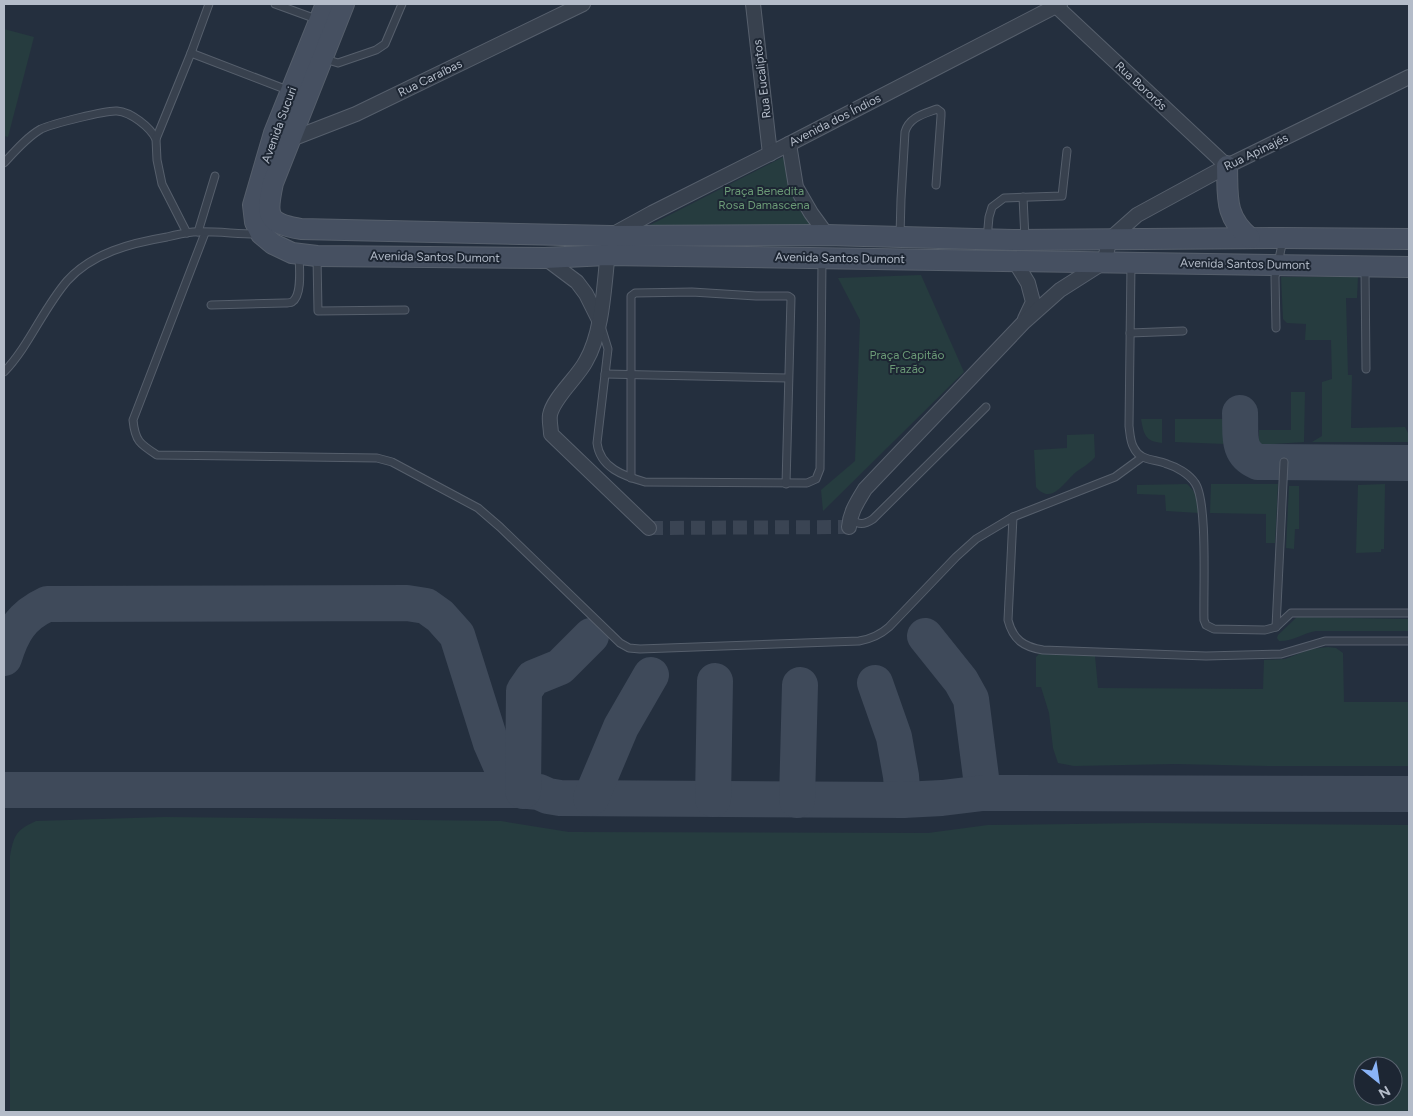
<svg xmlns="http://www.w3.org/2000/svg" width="1413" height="1116" font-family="Figtree,sans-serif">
	<rect width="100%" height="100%" fill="#242f3e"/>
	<!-- green -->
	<g fill="#263c3f" fill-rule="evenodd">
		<polygon points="4,29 34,37 8,137 4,136"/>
		<polygon points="787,155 815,227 650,225"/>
		<polygon points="921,275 964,372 823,511 821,490 855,461 860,320 838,278"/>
		<polygon points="1281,277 1358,277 1357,298 1346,298 1348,375 1352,375 1351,428 1405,427 1409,435 1409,442 1312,442 1322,436 1322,382 1332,379 1331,340 1305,340 1306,324 1287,323 1283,319"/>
		<polygon points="1291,392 1305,392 1304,442 1259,445 1259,430 1291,430"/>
		<path d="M1141,419H1162V443C1145,441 1144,435 1141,419Z"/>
		<polygon points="1175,419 1225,419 1225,444 1175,442"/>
		<path d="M1094,434L1095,457C1089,464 1083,467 1076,472C1069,478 1061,489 1053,493C1046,496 1040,492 1036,487L1034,450L1067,448V435Z"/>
		<path d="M1187,484C1196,492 1200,501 1199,513L1166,511L1165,495L1137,494V485Z"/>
		<polygon points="1211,484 1278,484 1275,543 1266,543 1266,514 1210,513"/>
		<polygon points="1385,484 1384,549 1381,549 1381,552 1356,553 1358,485"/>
		<polygon points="1289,486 1299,486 1299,529 1295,529 1294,549 1286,548"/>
		<path d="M1297,617L1409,619V631H1316C1304,633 1291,642 1279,641L1277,638L1278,635Z"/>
		<polygon points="1328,647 1336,648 1343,653 1344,702 1409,702 1409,766 1267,766 1175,764 1074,766 1058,763 1053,748 1049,713 1041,687 1036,687 1036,657 1039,654 1095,656 1098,688 1263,689 1264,660 1285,659 1311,649"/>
		<path d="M165,817L501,821L569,832L928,833L988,825L1149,823L1409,825V1112H10V856C14,835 16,830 36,821ZM1363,1066H1393V1096H1363Z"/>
	</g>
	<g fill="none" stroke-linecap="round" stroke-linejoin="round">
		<!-- taxiway -->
		<g stroke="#3f4a5a" stroke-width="36">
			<path d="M1240,413C1241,434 1236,453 1258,462L1409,463"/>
			<polyline points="925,636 961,681 971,699 983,793"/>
			<path d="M4,658C12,632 21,616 47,604L407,603L426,606L440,616L457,635L491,743L506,777L518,790"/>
			<polyline points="875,683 894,737 901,776 903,800"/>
			<polyline points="4,790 518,790 539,792 548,796 560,798 903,800 942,798 983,793 1409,794"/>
			<polyline points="523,791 524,691 533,678 560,667 591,636"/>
			<polyline points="591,798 621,727 651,675"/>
			<polyline points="713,799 715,681"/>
			<polyline points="797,800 800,685"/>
		</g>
		<!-- minor-tunnel -->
		<polyline stroke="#3a4453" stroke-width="14" stroke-dasharray="14 7" stroke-linecap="butt" points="649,528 849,527"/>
		<!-- service casing -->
		<g stroke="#565f6c" stroke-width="9">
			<g id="service">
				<polyline points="275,4 319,20"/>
				<polyline points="191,53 209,4"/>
				<polyline points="325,59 338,63 376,50 385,44 402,4"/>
				<path d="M4,163C15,151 27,137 41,129C52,124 106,110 117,111C131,112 150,127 156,139"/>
				<polyline points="1023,197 1025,239"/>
				<polyline points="198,232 215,176"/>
				<polyline points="187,233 162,184 157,160 156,139 191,53 290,91"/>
				<path d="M205,233L133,420C135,441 140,444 157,455L377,458L392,462L478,508L500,527L620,643L629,648L640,649L859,641C871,639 880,635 889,627L956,557L976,539L1013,517L1115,477L1141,458"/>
				<path d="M900,236L901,199L905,132C909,117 924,114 937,109L941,112V116L936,185"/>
				<polyline points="987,239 989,217 992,207 1004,198 1062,196 1067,151"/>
				<polyline points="317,258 318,311 405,310"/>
				<path d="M1131,264L1129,426C1130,433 1130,442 1134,448C1140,461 1155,459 1167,464C1177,467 1189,474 1195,483C1208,501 1203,593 1204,620L1206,625L1214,629L1265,630L1276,627L1291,613H1409"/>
				<polyline points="1365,269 1366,369"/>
				<path d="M211,305L284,303C287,303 290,303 292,302C303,295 299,265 299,254"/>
				<path d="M601,326L608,349L597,443C600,468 624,476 645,482L807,483L816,479L820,469L822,260"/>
				<polyline points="1276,328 1275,277 1283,240"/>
				<polyline points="1130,333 1183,331"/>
				<path d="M4,372C29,346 43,309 67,281C92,253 131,243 167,237C175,235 184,233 193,232C214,231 237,234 258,234"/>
				<polyline points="605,374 788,378"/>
				<polyline points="631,478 631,296 635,293 692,292 756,296 788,296 791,298 786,484"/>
				<path d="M1013,517L1008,620C1013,640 1024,647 1043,650L1206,656L1281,654L1325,641H1409"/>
				<path d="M850,519C859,525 864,525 873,519L986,407"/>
				<polyline points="1276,627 1284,462"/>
			</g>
		</g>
		<!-- minor casing -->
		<g stroke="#565f6c" stroke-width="16">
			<g id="minor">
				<polyline points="753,4 770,154"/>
				<polyline points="1055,4 1056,6 1227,166"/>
				<polyline points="287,139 289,140 356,114 583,4"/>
				<polyline points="789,144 796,187 811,213 827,235"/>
				<polyline points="545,258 577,282 586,294 599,320"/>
				<polyline points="1014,260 1028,283 1033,302 1025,319"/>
				<path d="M849,527C850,512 858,501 865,489L1024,322L1060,290L1104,262L1110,239L1137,215L1227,166L1409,77"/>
				<path d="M649,528L551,434C551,428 549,421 550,415C553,398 578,377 586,361C605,329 604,273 610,236L652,213L789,144L1060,4"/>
			</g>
		</g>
		<!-- secondary casing -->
		<g stroke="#565f6c" stroke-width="22">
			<g id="secondary">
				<polyline points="326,4 274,133 253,205 255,222 261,234 273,244 292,253 317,256 545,258 607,255 1409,267"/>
				<path d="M344,4L273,183C266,216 266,223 301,229L610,236L827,235L1013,240L1284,238L1409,239"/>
				<path d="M1227,166C1228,197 1224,216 1250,238"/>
			</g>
		</g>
		<!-- service -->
		<use href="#service" stroke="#38414e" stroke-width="7"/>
		<!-- minor -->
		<use href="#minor" stroke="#38414e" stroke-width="14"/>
		<!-- secondary -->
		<use href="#secondary" stroke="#465061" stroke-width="20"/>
	</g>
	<g text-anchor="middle" stroke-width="4" stroke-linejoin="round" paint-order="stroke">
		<!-- street labels -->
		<g font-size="12" fill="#b4bcc9" stroke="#1d2633">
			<text transform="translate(430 78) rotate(-26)" y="4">Rua Caraíbas</text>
			<text transform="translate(762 79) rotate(-97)" y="4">Rua Eucaliptos</text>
			<text transform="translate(1141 86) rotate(43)" y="4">Rua Bororós</text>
			<text transform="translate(835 120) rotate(-27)" y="4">Avenida dos Índios</text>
			<text transform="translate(279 125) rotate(-70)" y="4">Avenida Sucuri</text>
			<text transform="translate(1256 152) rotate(-26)" y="4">Rua Apinajés</text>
			<text transform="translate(435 257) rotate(1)" y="4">Avenida Santos Dumont</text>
			<text transform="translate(840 258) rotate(1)" y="4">Avenida Santos Dumont</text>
			<text transform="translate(1245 264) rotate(1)" y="4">Avenida Santos Dumont</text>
		</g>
		<!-- park labels -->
		<g font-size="12" fill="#6b9a76" stroke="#1d2633">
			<text x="764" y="195">Praça Benedita<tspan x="764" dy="14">Rosa Damascena</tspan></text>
			<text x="907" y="359">Praça Capitão<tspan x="907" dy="14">Frazão</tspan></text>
		</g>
	</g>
	<!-- border -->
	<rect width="1413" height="1116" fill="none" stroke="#b4bcc9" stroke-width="10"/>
	<!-- north arrow -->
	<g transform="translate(1378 1081) rotate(150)"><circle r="24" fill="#1d2633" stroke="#59626f"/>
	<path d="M0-4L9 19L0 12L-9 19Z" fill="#8ab4f8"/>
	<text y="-8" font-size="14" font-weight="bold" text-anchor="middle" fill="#b4bcc9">N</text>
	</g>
</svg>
